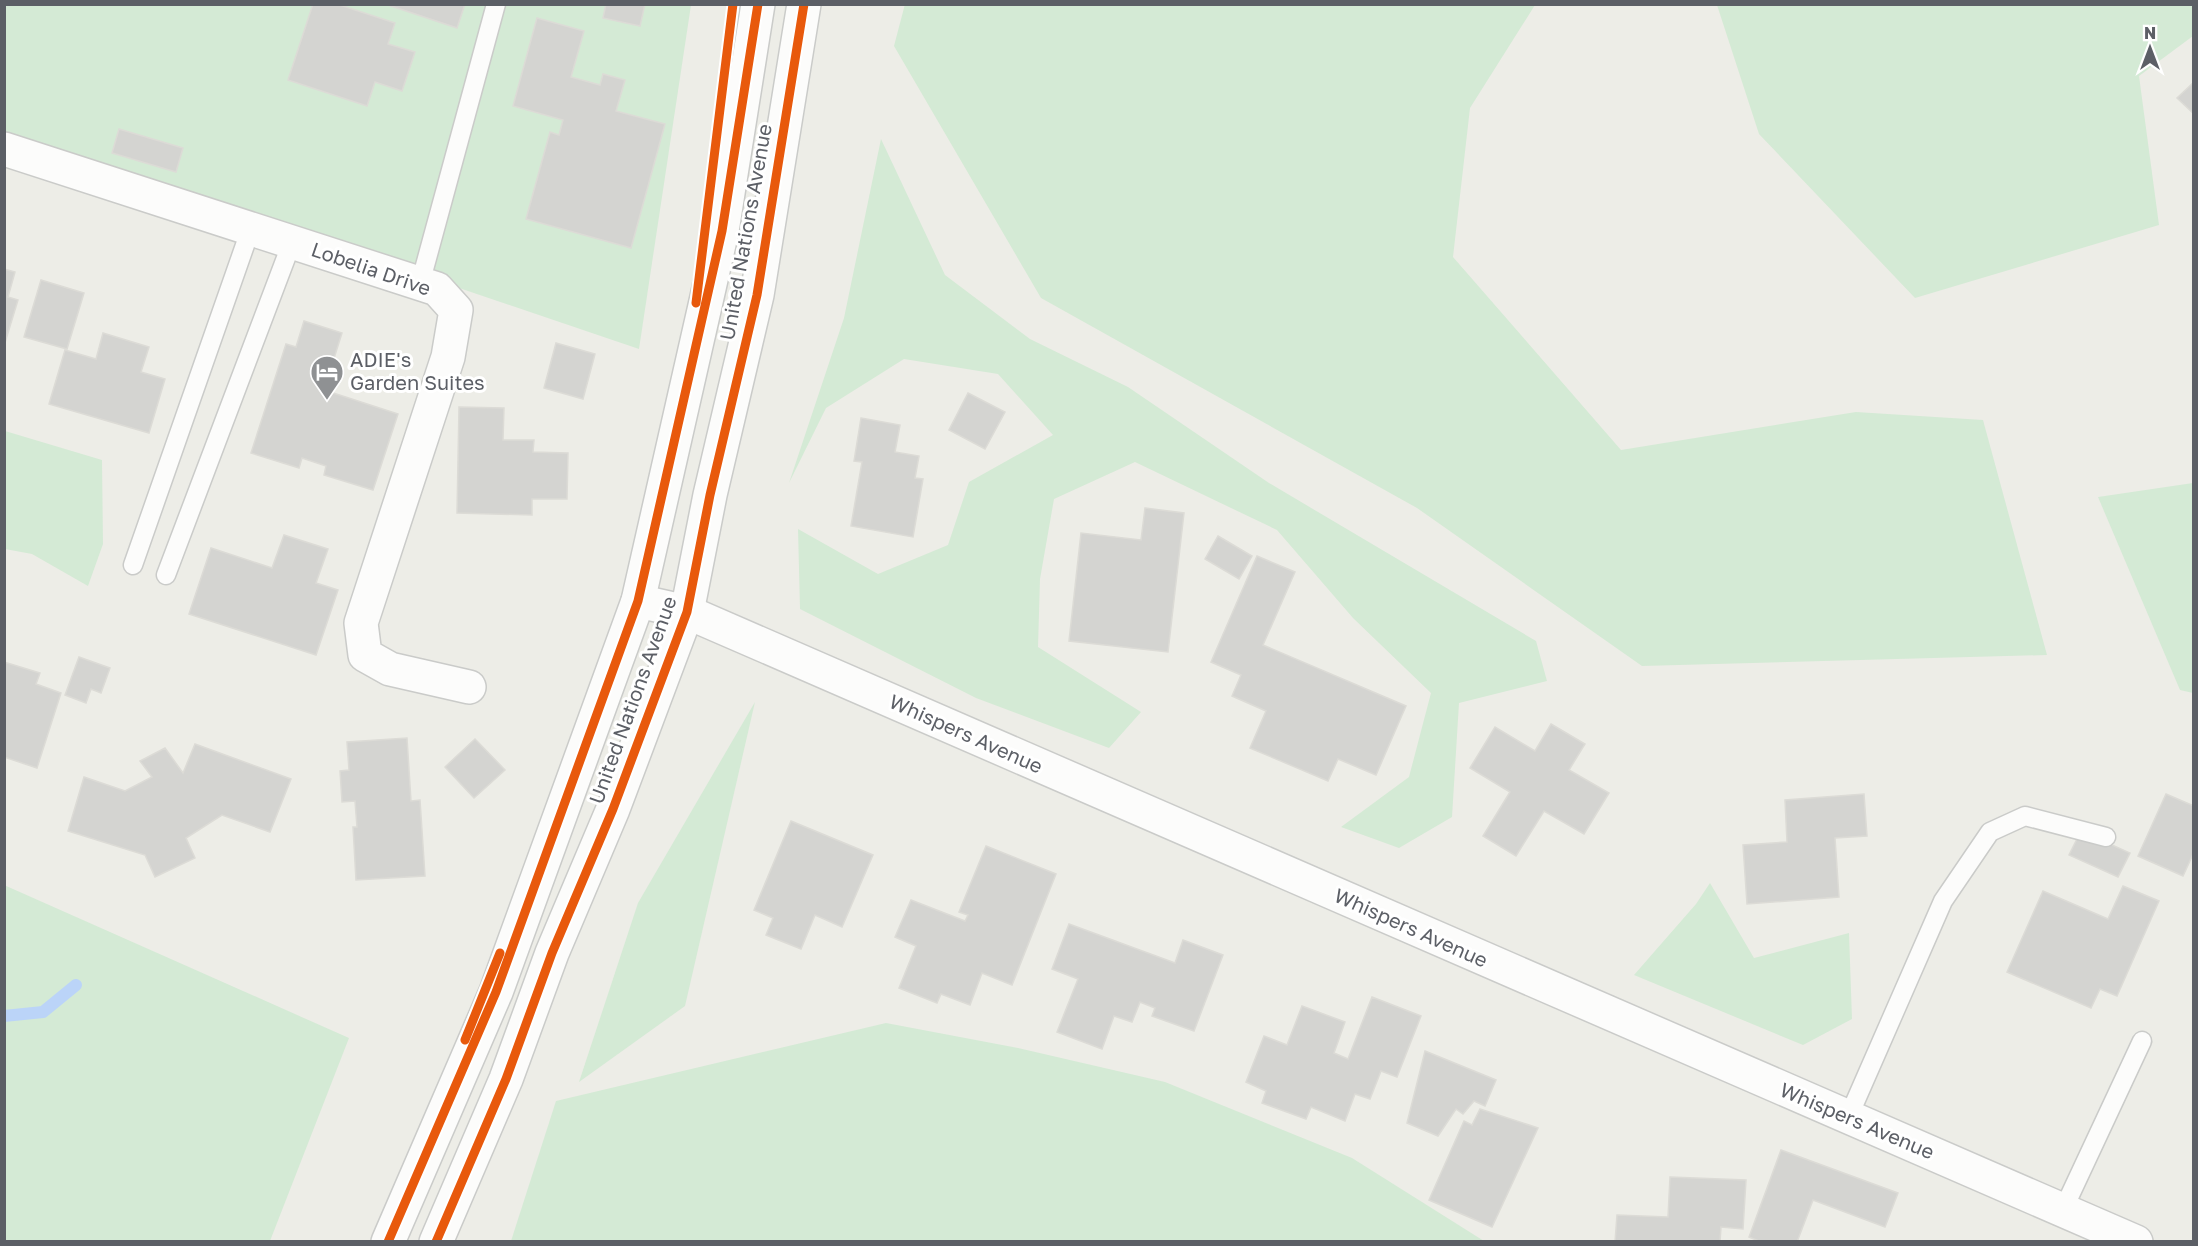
<svg xmlns="http://www.w3.org/2000/svg" width="2198" height="1246" font-family="'Golos Text',sans-serif">
	<rect width="100%" height="100%" fill="#edede7"/>
	<!-- green -->
	<g fill="#d4ead5">
		<polygon points="905,4 1535,5 1470,108 1453,257 1621,450 1856,412 1983,420 2047,655 1642,666 1417,508 1041,298 894,46"/>
		<polygon points="5,5 691,5 639,349 5,134"/>
		<polygon points="1717,5 2193,5 2193,36 2139,76 2159,225 1915,298 1759,134"/>
		<polygon points="881,139 945,275 1030,339 1128,387 1269,483 1536,641 1547,681 1459,703 1452,817 1399,848 1341,827 1409,777 1431,693 1353,618 1277,530 1135,462 1054,499 1040,579 1038,647 1141,712 1109,748 976,698 800,609 798,529 878,574 948,545 969,482 1053,435 998,374 904,359 826,408 789,483 844,318"/>
		<polygon points="5,431 102,460 103,544 88,586 32,554 5,549"/>
		<polygon points="2193,483 2194,483 2193,693 2180,690 2098,497"/>
		<polygon points="755,702 685,1006 579,1082 638,903"/>
		<polygon points="1710,883 1754,958 1849,933 1852,1019 1803,1045 1634,975 1696,904"/>
		<polygon points="4,885 349,1038 270,1241 5,1241"/>
		<polygon points="886,1023 1018,1048 1165,1082 1352,1158 1484,1241 511,1241 556,1101"/>
	</g>
	<g fill="none" stroke-linecap="round" stroke-linejoin="round">
		<!-- stream -->
		<polyline stroke="#bbd4f8" stroke-width="12" points="4,1016 43,1012 76,985"/>
	</g>
	<!-- building -->
	<g fill="#d4d4d1" stroke="#dcdbd6" stroke-width="1.5">
		<polygon points="313,4 337,4 395,23 388,44 415,52 402,91 375,82 367,106 288,80"/>
		<polygon points="385,4 465,4 457,28"/>
		<polygon points="606,4 645,4 640,26 603,18"/>
		<polygon points="537,18 584,31 571,77 600,85 603,74 625,80 616,111 665,124 631,248 526,219 550,132 559,135 563,120 513,106"/>
		<polygon points="2194,82 2194,114 2177,98"/>
		<polygon points="119,129 183,148 176,172 112,153"/>
		<polygon points="4,269 15,272 8,297 18,300 4,346"/>
		<polygon points="41,280 84,293 67,349 24,337"/>
		<polygon points="304,321 342,333 324,390 398,414 373,490 324,475 326,466 302,458 299,468 251,453 286,344 296,347"/>
		<polygon points="103,333 149,347 141,372 165,379 149,433 49,404 65,350 96,359"/>
		<polygon points="556,343 595,354 583,399 544,388"/>
		<polygon points="968,393 1005,412 985,449 949,430"/>
		<polygon points="459,407 504,408 503,440 534,440 533,452 568,453 567,499 532,499 532,515 457,513"/>
		<polygon points="861,418 900,425 895,452 919,456 915,478 923,479 913,537 851,526 862,462 854,461"/>
		<polygon points="1145,508 1184,513 1168,652 1069,641 1081,533 1141,540"/>
		<polygon points="284,535 328,549 316,583 338,590 316,655 189,614 211,548 272,568"/>
		<polygon points="1218,536 1252,556 1239,579 1205,559"/>
		<polygon points="1257,556 1295,572 1263,645 1406,706 1376,775 1338,759 1328,781 1250,748 1266,711 1232,696 1241,675 1211,662"/>
		<polygon points="79,657 110,668 101,693 91,689 86,703 65,695"/>
		<polygon points="4,662 40,673 36,684 61,693 37,768 4,757"/>
		<polygon points="1551,724 1585,744 1569,770 1609,793 1584,834 1544,811 1516,856 1483,836 1510,792 1470,768 1495,727 1535,751"/>
		<polygon points="407,738 411,801 420,800 425,876 356,880 353,827 357,827 355,801 342,802 340,771 349,770 347,742"/>
		<polygon points="475,739 505,770 474,798 445,767"/>
		<polygon points="195,744 291,779 270,832 222,815 186,838 195,858 155,877 145,855 68,831 84,777 125,791 152,777 140,761 165,748 183,773"/>
		<polygon points="1864,794 1867,836 1835,838 1839,897 1747,904 1743,845 1787,842 1785,800"/>
		<polygon points="2166,794 2194,806 2194,852 2183,876 2138,856"/>
		<polygon points="791,821 873,855 842,927 815,915 801,949 766,935 773,918 754,910"/>
		<polygon points="2081,831 2130,853 2118,877 2069,855"/>
		<polygon points="986,846 1056,874 1012,985 982,973 970,1005 941,994 937,1003 899,988 916,946 895,937 911,900 965,921 968,915 959,912"/>
		<polygon points="2123,886 2159,901 2117,996 2100,989 2091,1008 2007,972 2043,891 2108,919"/>
		<polygon points="1069,924 1175,963 1183,940 1223,955 1194,1031 1152,1016 1155,1008 1140,1002 1132,1022 1114,1016 1102,1049 1057,1032 1078,979 1052,969"/>
		<polygon points="1372,997 1421,1016 1397,1077 1381,1071 1370,1099 1355,1094 1345,1121 1311,1107 1306,1119 1262,1103 1266,1091 1246,1082 1264,1036 1287,1045 1302,1006 1345,1022 1334,1053 1348,1059"/>
		<polygon points="1425,1051 1496,1080 1485,1106 1474,1101 1463,1114 1456,1109 1438,1136 1407,1123"/>
		<polygon points="1480,1109 1538,1128 1492,1227 1429,1200 1464,1121 1472,1125"/>
		<polygon points="1781,1150 1898,1193 1885,1227 1813,1200 1797,1242 1761,1242 1749,1237"/>
		<polygon points="1670,1177 1746,1180 1743,1229 1721,1227 1720,1242 1615,1242 1617,1215 1668,1217"/>
	</g>
	<g fill="none" stroke-linecap="round" stroke-linejoin="round">
		<!-- service casing -->
		<g stroke="#cacbc9" stroke-width="21">
			<g id="service">
				<polyline points="420,284 496,4"/>
				<polyline points="133,565 251,228"/>
				<polyline points="166,575 292,242"/>
				<polyline points="1848,1118 1943,901 1990,832 2025,816 2106,837"/>
				<polyline points="2063,1210 2142,1041"/>
			</g>
		</g>
		<!-- minor casing -->
		<g stroke="#cacbc9" stroke-width="36">
			<g id="minor">
				<polyline points="4,149 437,289 456,310 448,357 361,623 365,655 390,669 469,687"/>
				<polyline points="638,601 687,612 2136,1242"/>
			</g>
		</g>
		<!-- tertiary casing -->
		<g stroke="#cacbc9" stroke-width="36">
			<g id="tertiary">
				<polyline points="388,1242 496,992 638,601 722,231 758,4"/>
				<polyline points="436,1242 506,1079 552,953 613,809 687,612 710,495 757,295 804,4"/>
			</g>
		</g>
		<!-- service -->
		<use href="#service" stroke="#fcfcfb" stroke-width="18"/>
		<!-- minor -->
		<use href="#minor" stroke="#fcfcfb" stroke-width="33"/>
		<!-- tertiary -->
		<use href="#tertiary" stroke="#fcfcfb" stroke-width="33"/>
		<!-- cycleway casing -->
		<g stroke="#fff" stroke-width="13">
			<g id="cycleway">
				<polyline points="696,303 733,4"/>
				<polyline points="465,1040 500,953"/>
				<polyline points="388,1242 496,992 638,601 722,231 758,4"/>
				<polyline points="436,1242 506,1079 552,953 613,809 687,612 710,495 757,295 804,4"/>
			</g>
		</g>
		<!-- cycleway -->
		<use href="#cycleway" stroke="#e8590c" stroke-width="9"/>
	</g>
	<!-- icons -->
	<defs>
		<g id="hotel-pin" transform="scale(1.725)"><path d="M0 17L-7.5 6A9.5 9.5 0 1 1 7.5 6Z" fill="#8f9193" stroke="#fff"/><path d="M-6-4.5h1.5V1H6V5H4.5V3h-9V5H-6ZM-4 0a1.8 1.8 0 1 1 3.6 0ZM.5 0V-2.5h3Q6-2.5 6 0Z" fill="#fff"/></g>
	</defs>
	<g fill-rule="evenodd">
		<use href="#hotel-pin" x="327" y="372"/>
	</g>
	<g text-anchor="middle" stroke-width="6" stroke-linejoin="round" paint-order="stroke">
		<!-- street labels -->
		<g font-size="20" fill="#5c5f66" stroke="#fff">
			<text transform="translate(746 232) rotate(-80)" y="7">United Nations Avenue</text>
			<text transform="translate(371 269) rotate(19)" y="7">Lobelia Drive</text>
			<text transform="translate(633 700) rotate(-70)" y="7">United Nations Avenue</text>
			<text transform="translate(966 734) rotate(24)" y="7">Whispers Avenue</text>
			<text transform="translate(1411 928) rotate(24)" y="7">Whispers Avenue</text>
			<text transform="translate(1857 1121) rotate(23)" y="7">Whispers Avenue</text>
		</g>
		<!-- poi labels -->
		<g font-size="20" fill="#5c5f66" stroke="#fff" text-anchor="start">
			<text x="350" y="367">ADIE's<tspan x="350" dy="23">Garden Suites</tspan></text>
		</g>
	</g>
	<!-- border -->
	<rect width="2198" height="1246" fill="none" stroke="#5c5f66" stroke-width="12"/>
	<!-- north arrow -->
	<g transform="translate(2150 48)" stroke="#ffffff" stroke-width="4.5" paint-order="stroke">
	<path d="M0-4.5L10 22L0 15L-10 22Z" fill="#5c5f66"/>
	<text y="-9" font-size="16" font-weight="bold" text-anchor="middle" fill="#5c5f66">N</text>
	</g>
</svg>
